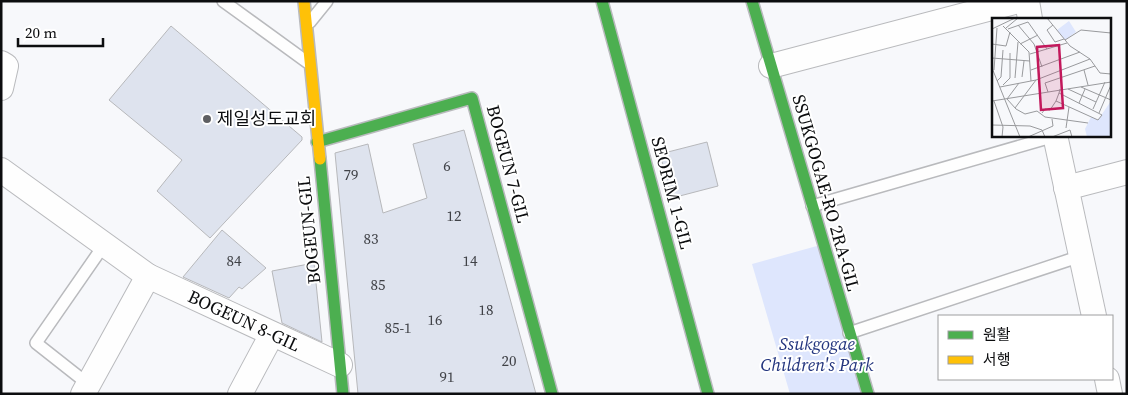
<svg xmlns="http://www.w3.org/2000/svg" width="1128" height="395" font-family="'Source Serif 4','Noto Sans KR',serif">
	<rect width="100%" height="100%" fill="#f7f8fb"/>
	<!-- green -->
	<polygon fill="#dee6fd" points="824,244 868,394 790,394 752,264"/>
	<!-- building -->
	<g fill="#dee3ee" stroke="#b7b8bb">
		<polygon points="171,26 302,137 302,140 210,238 157,191 182,160 109,100"/>
		<polygon points="464,130 536,394 358,394 335,153 368,144 383,213 427,198 413,144"/>
		<polygon points="707,142 718,186 672,198 660,154"/>
		<polygon points="222,230 266,268 242,289 239,287 229,298 183,277"/>
		<polygon points="314,263 322,342 282,323 272,271"/>
	</g>
	<g fill="none" stroke-linecap="round" stroke-linejoin="round">
		<!-- lane casing -->
		<g stroke="#b9babd" stroke-width="14">
			<g id="lane">
				<polyline points="223,1 307,62"/>
				<polyline points="310,22 327,1"/>
				<polyline points="812,206 1055,136"/>
				<polyline points="849,333 1081,256"/>
				<polyline points="88,384 36,343 104,245"/>
			</g>
		</g>
		<!-- street casing -->
		<g stroke="#b9babd" stroke-width="26">
			<g id="street">
				<polyline points="1027,1 1030,19"/>
				<polyline points="1,63 6,66 1,88"/>
				<polyline points="771,66 1018,1"/>
				<polyline points="1055,135 1094,316"/>
				<polyline points="1,170 148,276"/>
				<polyline points="1066,188 1127,172"/>
				<polyline points="1107,379 1110,394"/>
				<polyline points="83,394 148,276 340,365"/>
				<polyline points="240,394 272,334"/>
			</g>
		</g>
		<!-- fast casing -->
		<g stroke="#b9babd" stroke-width="14">
			<g id="fast">
				<polyline points="602,1 708,394"/>
				<polyline points="752,1 868,394"/>
				<polyline points="317,142 472,98 552,394"/>
				<polyline points="320,159 343,394"/>
			</g>
		</g>
		<!-- slow casing -->
		<g stroke="#b9babd" stroke-width="14">
			<polyline id="slow" points="304,1 320,159"/>
		</g>
		<!-- lane -->
		<use href="#lane" stroke="#fefefe" stroke-width="11"/>
		<!-- street -->
		<use href="#street" stroke="#fefefe" stroke-width="24"/>
		<!-- fast -->
		<use href="#fast" stroke="#4caf50" stroke-width="11"/>
		<!-- slow -->
		<use href="#slow" stroke="#ffc107" stroke-width="11"/>
	</g>
	<!-- markers -->
	<circle fill="#5e5f62" stroke="#fff" stroke-width="2" cx="207" cy="119" r="5"/>
	<g text-anchor="middle" stroke-width="4" stroke-linejoin="round" paint-order="stroke">
		<!-- number labels -->
		<g font-size="15" fill="#404247">
			<text x="447" y="171">6</text>
			<text x="351" y="180">79</text>
			<text x="454" y="221">12</text>
			<text x="371" y="244">83</text>
			<text x="234" y="266">84</text>
			<text x="470" y="266">14</text>
			<text x="378" y="290">85</text>
			<text x="486" y="315">18</text>
			<text x="435" y="325">16</text>
			<text x="398" y="333">85-1</text>
			<text x="509" y="366">20</text>
			<text x="447" y="382">91</text>
		</g>
		<!-- poi labels -->
		<g font-size="18" fill="#0c0d0f" stroke="#fff" text-anchor="start">
			<text x="217" y="125">제일성도교회</text>
		</g>
		<!-- street labels -->
		<g font-size="18" fill="#0c0d0f" stroke="#fff">
			<text transform="translate(508 164) rotate(75)" y="6">BOGEUN 7-GIL</text>
			<text transform="translate(672 193) rotate(75)" y="6">SEORIM 1-GIL</text>
			<text transform="translate(826 193) rotate(74)" y="6">SSUKGOGAE-RO 2RA-GIL</text>
			<text transform="translate(309 230) rotate(-96)" y="6">BOGEUN-GIL</text>
			<text transform="translate(244 321) rotate(25)" y="6">BOGEUN 8-GIL</text>
		</g>
		<!-- park labels -->
		<g font-size="18" font-style="italic" fill="#23357e" stroke="#fff">
			<text x="817" y="350">Ssukgogae<tspan x="817" dy="21">Children's Park</tspan></text>
		</g>
	</g>
	<!-- overview -->
	<g transform="translate(992 18)">
		<rect width="119" height="119" fill="#f7f8fb"/>
		<path d="M77,3L84,14L73,22L65,12ZM119,83V119H95L93,111L99,99L106,102Z" fill="#dee6fd"/>
		<path fill="none" stroke="#999a9d" stroke-width="1" d="M55,0L78,28L98,41L108,55L119,56M26,7L42,26L50,49M61,7L55,12L63,24L72,21M11,8L37,34L39,63M14,10L26,0M0,11L23,0M16,11L36,4L55,31M73,22L89,12L119,15M0,26L14,28L18,14M28,26L46,17M38,36L75,25M0,40L38,43M0,50L28,119M2,52L5,10M39,52L88,34M92,52L96,67M30,59L32,43M23,60L26,24M5,63L9,59L11,32M27,65L15,81L24,91L33,96L45,93L53,99L96,105M11,67L18,60V35M8,69L44,62L98,41M89,69L119,82M76,71L104,84M56,74L53,65L103,48M67,75L110,97L106,102L64,83L67,75L68,71M0,83L119,64M2,83L11,109L10,119M87,85L93,71M23,90L44,62M101,91L113,64M50,95L53,91L58,92L64,83M107,95L119,67M0,107L38,108L50,112L53,119M74,110L77,89M36,119L61,108L60,101M60,119L78,112L80,119"/>
		<path fill="#c2185b" fill-opacity="0.15" stroke="#c2185b" stroke-width="2.5" d="M67,27L71,90L49,92L45,29Z"/>
		<rect width="119" height="119" fill="none" stroke="#0c0d0f" stroke-width="2.5"/>
	</g>
	<!-- border -->
	<rect width="1128" height="395" fill="none" stroke="#0c0d0f" stroke-width="5"/>
	<!-- legend -->
	<rect x="938" y="315" width="175" height="65" fill="#ffffff" stroke="#9e9e9f"/>
	<rect x="948" y="331" width="25" height="8" fill="#4caf50" stroke="#9e9e9f"/>
	<text x="983" y="340" font-size="15" fill="#0c0d0f">원활</text>
	<rect x="948" y="356" width="25" height="8" fill="#ffc107" stroke="#9e9e9f"/>
	<text x="983" y="365" font-size="15" fill="#0c0d0f">서행</text>
	<!-- scale -->
	<path d="M18 38v8h85v-8" fill="none" stroke="#0c0d0f" stroke-width="2.5"/>
	<text x="25" y="38" font-size="15" fill="#0c0d0f" stroke="#ffffff" stroke-width="4" paint-order="stroke">20 m</text>
</svg>
